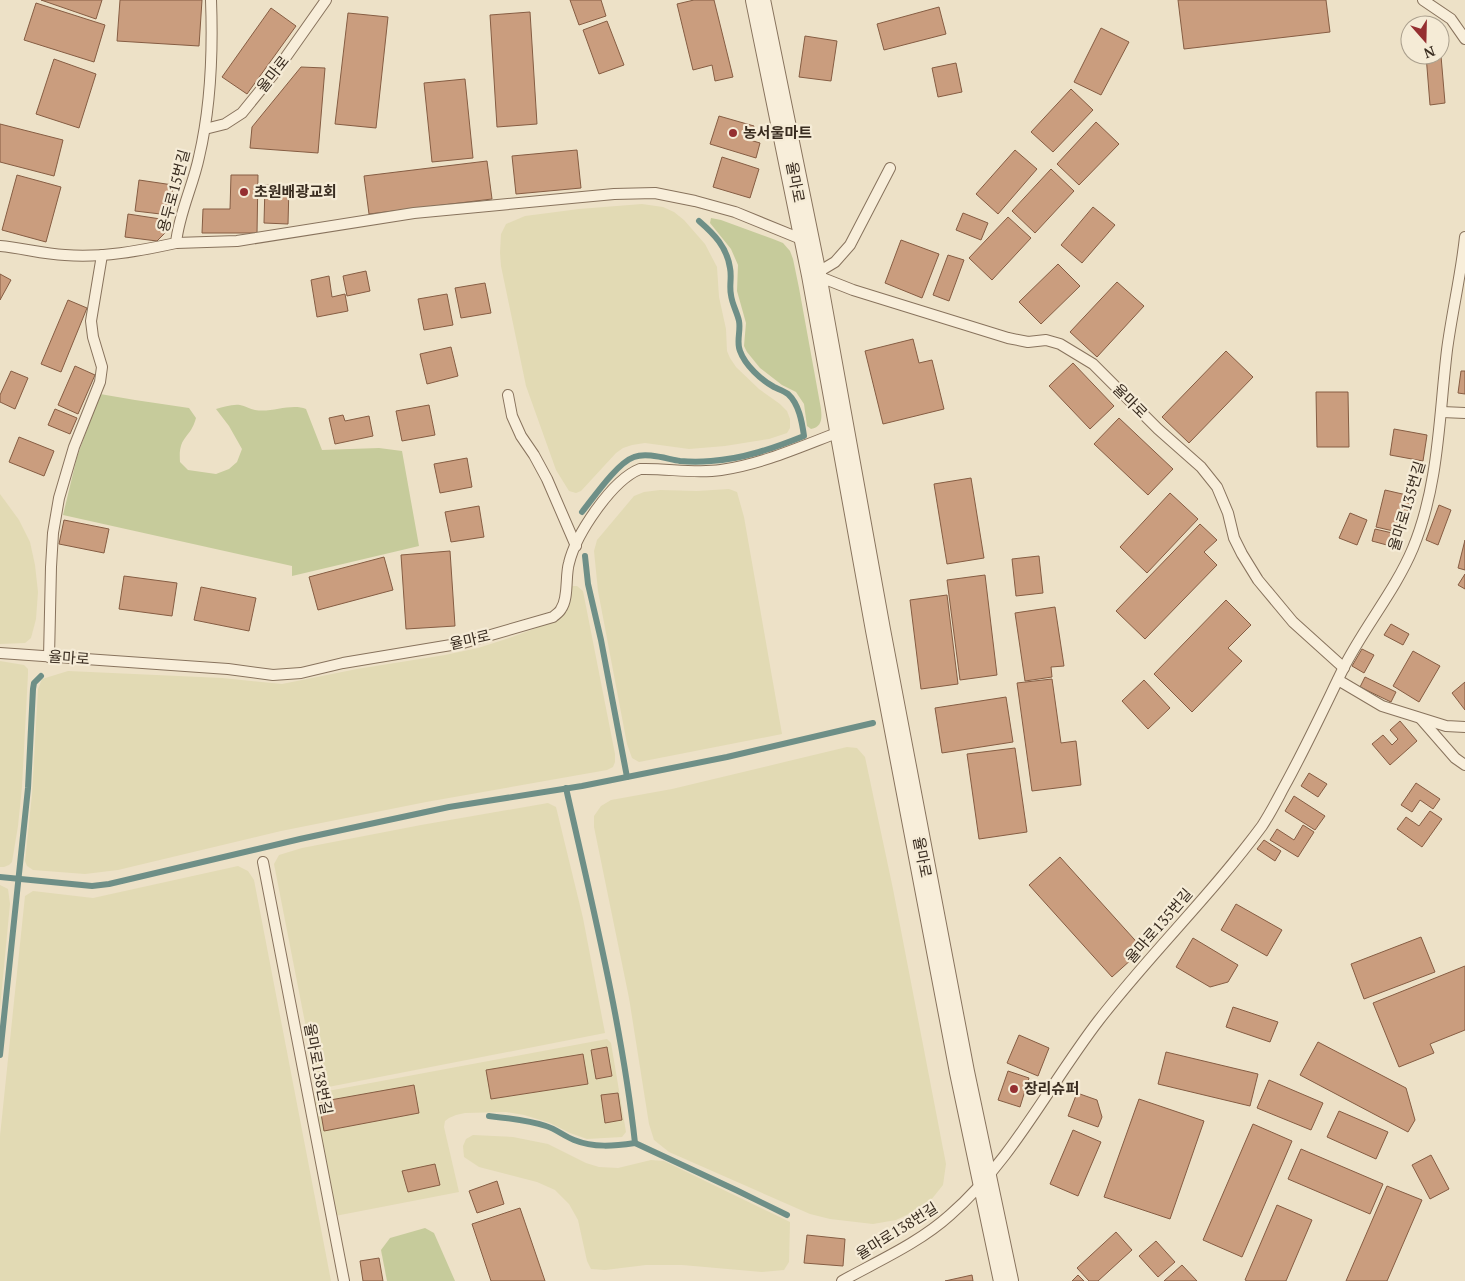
<svg xmlns="http://www.w3.org/2000/svg" width="1465" height="1281" font-family="'PT Serif','Noto Sans KR',serif">
	<rect width="100%" height="100%" fill="#ede1c7"/>
	<!-- farmland -->
	<g fill="#e2dab4">
		<polygon points="642,204 663,207 674,212 684,220 705,244 717,267 719,297 726,329 727,351 730,358 736,367 759,389 780,404 787,411 790,419 790,428 787,433 769,439 725,446 689,449 645,443 632,445 623,448 616,453 581,491 576,493 569,491 556,470 526,386 501,266 500,253 501,234 506,224 525,216 579,209"/>
		<polygon points="729,489 737,492 744,517 782,734 639,762 632,758 627,744 598,591 594,551 597,540 634,496 644,492 660,490 697,491"/>
		<polygon points="0,494 19,520 30,542 35,565 38,592 36,619 31,638 25,643 0,644"/>
		<polygon points="573,586 577,586 583,591 615,754 615,762 613,767 607,770 426,802 281,831 118,870 85,874 33,870 27,866 25,861 32,794 38,689 42,679 68,671 222,678 282,684 357,669 445,655 478,648 512,637 547,624 570,587"/>
		<polygon points="0,661 24,665 28,669 28,674 22,787 18,826 12,862 9,865 4,867 0,867"/>
		<polygon points="847,747 857,748 865,757 893,889 946,1164 943,1185 931,1200 917,1210 896,1220 873,1224 830,1219 810,1214 669,1152 654,1140 649,1124 629,998 594,827 594,816 601,806 611,800 672,789"/>
		<polygon points="548,803 556,807 583,918 605,1033 318,1089 274,864 279,855 302,848 421,825"/>
		<polygon points="238,866 248,871 254,880 331,1281 0,1281 0,1136 25,896 33,891 93,898"/>
		<polygon points="0,885 8,889 10,904 0,1008"/>
		<polygon points="607,1039 611,1043 626,1132 622,1137 587,1139 570,1133 550,1123 524,1115 506,1112 465,1113 456,1115 449,1118 445,1121 444,1127 459,1192 335,1216 313,1098 317,1093"/>
		<polygon points="473,1135 513,1137 548,1144 586,1163 599,1167 618,1168 651,1160 664,1161 790,1222 789,1262 784,1270 762,1272 682,1265 646,1265 605,1270 591,1269 587,1261 578,1220 569,1204 555,1190 537,1182 479,1167 464,1157 463,1146 466,1139"/>
	</g>
	<!-- green -->
	<g fill="#c6cb9b">
		<path d="M711,218L721,220L773,239L783,243L790,251L793,259L799,288L821,409C822,419 822,427 811,429L807,426L804,404L796,392L782,385L760,368L747,352L744,346L746,323L737,291L738,265L731,249L710,223Z"/>
		<path d="M100,394L135,400L189,408L196,418C190,440 178,435 180,462L188,470L216,474L229,469L237,462L242,449L229,426L216,409C224,407 232,404 240,405C245,406 250,409 255,410C272,413 291,403 306,409L322,450L379,448L402,451L419,546L292,576V566L63,515L77,457Z"/>
		<polygon points="425,1228 434,1233 455,1281 387,1281 381,1250 390,1238"/>
	</g>
	<g fill="none" stroke-linecap="round" stroke-linejoin="round">
		<!-- stream -->
		<g stroke="#6e8f87" stroke-width="6">
			<path d="M582,512C594,497 617,463 634,457C647,452 667,459 680,461C690,462 701,462 711,461C743,459 774,448 804,436C802,422 799,404 788,394C784,391 778,389 774,387C761,380 745,365 740,351C736,342 741,331 739,321C737,312 732,304 731,295C729,286 732,277 730,268C727,247 714,234 699,221"/>
			<polyline points="585,556 588,584 601,640 627,777"/>
			<polyline points="0,877 92,886 109,884 300,839 449,807 582,786 727,757 873,723"/>
			<polyline points="0,1055 28,788 33,689 34,683 41,676"/>
			<path d="M489,1116C508,1118 528,1120 546,1126C556,1129 564,1136 574,1140C594,1148 614,1146 635,1143C622,1025 592,904 566,788"/>
			<polyline points="635,1143 738,1191 787,1215"/>
		</g>
	</g>
	<!-- building -->
	<g fill="#ca9d7e" stroke="#865d43">
		<polygon points="41,0 102,0 96,19"/>
		<polygon points="120,0 202,0 199,46 117,41"/>
		<polygon points="570,0 601,0 606,16 579,25"/>
		<polygon points="694,0 714,0 733,77 715,81 712,65 693,70 677,4"/>
		<polygon points="1178,0 1326,0 1330,32 1184,49"/>
		<polygon points="36,3 105,25 94,62 24,40"/>
		<polygon points="939,7 946,34 884,50 877,24"/>
		<polygon points="271,8 296,26 247,94 222,77"/>
		<polygon points="530,12 537,124 497,127 490,15"/>
		<polygon points="348,13 388,17 376,128 335,124"/>
		<polygon points="607,21 624,65 599,74 583,30"/>
		<polygon points="1101,28 1129,42 1101,95 1074,82"/>
		<polygon points="805,36 837,41 831,81 799,77"/>
		<polygon points="1440,44 1445,103 1430,105 1426,55 1440,55"/>
		<polygon points="54,59 96,74 79,128 36,114"/>
		<polygon points="956,63 962,92 938,97 932,68"/>
		<polygon points="301,67 325,68 318,153 250,148 252,127"/>
		<polygon points="465,79 473,158 432,162 424,83"/>
		<polygon points="1071,89 1093,110 1053,152 1031,132"/>
		<polygon points="719,116 754,126 750,140 760,143 756,158 710,144"/>
		<polygon points="1096,122 1119,144 1079,185 1057,164"/>
		<polygon points="0,124 63,140 54,176 0,162"/>
		<polygon points="577,150 581,188 516,194 512,156"/>
		<polygon points="1015,150 1037,169 998,214 976,194"/>
		<polygon points="722,157 759,169 750,198 713,187"/>
		<polygon points="487,161 492,199 369,214 364,176"/>
		<polygon points="1051,169 1074,191 1035,233 1012,211"/>
		<polygon points="17,175 61,187 46,242 2,230"/>
		<polygon points="231,175 258,175 257,233 202,233 203,209 230,209"/>
		<polygon points="139,180 173,185 169,215 135,211"/>
		<polygon points="265,185 289,186 288,224 264,223"/>
		<polygon points="1093,207 1115,225 1082,263 1061,245"/>
		<polygon points="963,213 988,223 981,240 956,230"/>
		<polygon points="128,214 167,220 165,233 157,241 125,237"/>
		<polygon points="1008,217 1031,238 992,280 969,258"/>
		<polygon points="901,240 939,254 922,298 885,283"/>
		<polygon points="948,255 964,260 949,301 933,295"/>
		<polygon points="1058,264 1080,286 1041,324 1019,302"/>
		<polygon points="366,271 370,291 347,296 343,276"/>
		<polygon points="0,274 11,280 0,300"/>
		<polygon points="329,276 332,297 345,294 348,311 317,317 311,280"/>
		<polygon points="1117,282 1144,306 1097,357 1070,332"/>
		<polygon points="485,283 491,313 461,318 455,288"/>
		<polygon points="447,294 453,325 424,330 418,299"/>
		<polygon points="68,300 87,308 61,372 41,364"/>
		<polygon points="913,339 919,363 932,360 944,409 883,424 865,351"/>
		<polygon points="451,347 458,376 427,384 420,354"/>
		<polygon points="1226,351 1253,377 1189,443 1162,417"/>
		<polygon points="1073,363 1114,406 1090,429 1049,386"/>
		<polygon points="75,366 95,375 78,414 58,405"/>
		<polygon points="11,371 28,378 15,409 0,402 0,395"/>
		<polygon points="1461,371 1465,371 1465,394 1458,393"/>
		<polygon points="1316,392 1348,392 1349,447 1317,447"/>
		<polygon points="429,405 435,435 402,441 396,411"/>
		<polygon points="55,409 77,418 70,434 48,425"/>
		<polygon points="343,415 345,421 369,416 373,436 335,444 329,418"/>
		<polygon points="1119,418 1173,469 1148,495 1094,444"/>
		<polygon points="1394,429 1427,435 1423,461 1390,455"/>
		<polygon points="19,437 54,451 44,476 9,462"/>
		<polygon points="467,458 472,487 440,493 434,464"/>
		<polygon points="971,478 984,558 947,564 934,484"/>
		<polygon points="1385,490 1411,496 1402,533 1376,527"/>
		<polygon points="1170,493 1198,519 1147,573 1120,547"/>
		<polygon points="1439,505 1451,510 1438,545 1426,540"/>
		<polygon points="479,506 484,537 451,542 445,512"/>
		<polygon points="1350,513 1367,520 1357,545 1339,538"/>
		<polygon points="64,520 109,529 104,553 59,544"/>
		<polygon points="1200,524 1217,540 1204,552 1217,565 1145,639 1116,611"/>
		<polygon points="1375,529 1401,535 1398,548 1372,541"/>
		<polygon points="1465,540 1465,570 1458,568"/>
		<polygon points="450,551 455,626 406,629 401,555"/>
		<polygon points="1039,556 1043,593 1016,596 1012,559"/>
		<polygon points="384,557 393,590 318,610 309,577"/>
		<polygon points="1465,574 1465,589 1458,585"/>
		<polygon points="985,575 997,675 960,680 947,580"/>
		<polygon points="124,576 177,583 172,616 119,609"/>
		<polygon points="201,587 256,598 249,631 194,620"/>
		<polygon points="947,595 958,684 921,689 910,600"/>
		<polygon points="1226,600 1251,625 1228,648 1242,661 1192,712 1154,674"/>
		<polygon points="1055,607 1064,666 1051,667 1052,677 1025,681 1015,613"/>
		<polygon points="1391,624 1409,634 1403,645 1384,635"/>
		<polygon points="1362,649 1374,655 1364,673 1352,666"/>
		<polygon points="1413,651 1440,666 1419,702 1393,686"/>
		<polygon points="1365,677 1396,692 1391,702 1360,687"/>
		<polygon points="1052,679 1061,743 1076,741 1081,785 1032,791 1017,683"/>
		<polygon points="1144,680 1170,708 1148,729 1122,701"/>
		<polygon points="1465,682 1465,710 1452,693"/>
		<polygon points="1006,697 1013,742 942,753 935,708"/>
		<polygon points="1400,721 1417,741 1390,765 1372,744 1383,735 1392,745 1398,739 1390,730"/>
		<polygon points="1015,748 1027,832 979,839 967,754"/>
		<polygon points="1309,773 1327,784 1318,797 1301,786"/>
		<polygon points="1416,783 1440,799 1433,809 1420,800 1412,812 1401,805"/>
		<polygon points="1294,796 1325,816 1315,830 1285,811"/>
		<polygon points="1430,811 1442,819 1422,847 1397,829 1406,817 1419,826"/>
		<polygon points="1303,825 1314,832 1298,857 1270,840 1277,829 1294,840"/>
		<polygon points="1264,840 1281,851 1275,861 1257,849"/>
		<polygon points="1060,857 1143,949 1112,977 1029,885"/>
		<polygon points="1236,904 1282,930 1267,956 1221,930"/>
		<polygon points="1421,937 1435,972 1364,999 1351,964"/>
		<polygon points="1193,938 1238,965 1228,982 1210,987 1176,967"/>
		<polygon points="1465,966 1465,1030 1430,1044 1434,1053 1399,1067 1373,1003"/>
		<polygon points="1233,1007 1278,1022 1270,1042 1226,1027"/>
		<polygon points="1019,1035 1049,1048 1038,1076 1007,1063"/>
		<polygon points="1318,1042 1406,1088 1415,1120 1408,1132 1300,1075"/>
		<polygon points="607,1047 612,1076 596,1079 591,1050"/>
		<polygon points="1166,1052 1258,1074 1250,1106 1158,1084"/>
		<polygon points="583,1054 588,1084 491,1099 486,1070"/>
		<polygon points="1008,1071 1029,1078 1020,1107 998,1100"/>
		<polygon points="1269,1080 1323,1103 1311,1130 1257,1108"/>
		<polygon points="414,1085 419,1113 324,1131 319,1102"/>
		<polygon points="618,1093 622,1120 605,1123 601,1095"/>
		<polygon points="1077,1093 1097,1100 1102,1117 1098,1127 1068,1116"/>
		<polygon points="1139,1099 1204,1121 1170,1219 1104,1197"/>
		<polygon points="1339,1111 1388,1132 1376,1159 1327,1137"/>
		<polygon points="1253,1124 1292,1141 1242,1257 1203,1240"/>
		<polygon points="1073,1130 1101,1142 1078,1196 1050,1184"/>
		<polygon points="1301,1149 1383,1184 1370,1214 1288,1179"/>
		<polygon points="1431,1155 1449,1189 1430,1199 1412,1165"/>
		<polygon points="435,1164 440,1185 408,1192 402,1171"/>
		<polygon points="497,1181 504,1204 477,1213 469,1191"/>
		<polygon points="1387,1186 1422,1200 1387,1281 1346,1281"/>
		<polygon points="1277,1205 1312,1220 1286,1281 1247,1281 1245,1280"/>
		<polygon points="520,1208 545,1281 491,1281 472,1224"/>
		<polygon points="1116,1232 1132,1250 1098,1281 1089,1281 1077,1268"/>
		<polygon points="807,1235 845,1239 843,1266 804,1263"/>
		<polygon points="1156,1241 1175,1262 1158,1277 1139,1256"/>
		<polygon points="379,1258 383,1281 363,1281 360,1261"/>
		<polygon points="1182,1265 1197,1281 1164,1281"/>
		<polygon points="972,1275 973,1281 945,1281"/>
		<polygon points="1078,1275 1084,1281 1072,1281"/>
	</g>
	<g fill="none" stroke-linecap="round" stroke-linejoin="round">
		<!-- service casing -->
		<g stroke="#88735d" stroke-width="12">
			<g id="service">
				<polyline points="1423,0 1451,19 1465,39"/>
				<polyline points="205,129 225,124 242,113 276,71 326,0"/>
				<polyline points="176,243 237,241 414,213 614,194 655,193 695,201 735,212 806,241"/>
				<path d="M0,246C22,248 43,254 65,255C102,258 139,251 176,243C179,213 193,186 199,157C211,106 213,53 211,0"/>
				<polyline points="815,274 835,262 850,245 890,168"/>
				<polyline points="815,275 853,290 1008,338 1028,342 1046,340 1060,344 1093,364 1158,429 1201,467 1217,487 1228,513 1234,538 1242,554 1258,580 1293,622 1344,668"/>
				<polyline points="508,395 512,416 521,436 534,455 547,479 576,546"/>
				<polyline points="1442,412 1465,413"/>
				<path d="M0,653L228,669L273,675L301,673L343,663L463,643L553,617C555,615 560,612 561,609C569,598 565,576 569,563C576,534 612,480 640,469C667,468 694,474 721,470C763,464 802,446 842,431"/>
				<polyline points="49,657 51,567 53,533 59,498 74,447 100,382 102,367 93,337 91,321 102,255"/>
				<polyline points="1338,680 1382,706 1446,726 1465,727"/>
				<polyline points="1421,719 1455,758 1465,765"/>
				<polyline points="263,862 344,1281"/>
				<path d="M842,1281C878,1261 919,1243 950,1215C1012,1161 1049,1085 1099,1020C1151,953 1212,894 1262,826C1270,814 1277,800 1284,787C1305,749 1324,708 1343,669C1364,627 1395,591 1413,548C1439,485 1439,416 1447,350C1452,312 1461,275 1465,237"/>
			</g>
		</g>
		<!-- tertiary casing -->
		<g stroke="#88735d" stroke-width="26">
			<polyline id="tertiary" points="758,0 814,275 878,630 962,1072 1006,1281"/>
		</g>
		<!-- service -->
		<use href="#service" stroke="#f8eeda" stroke-width="10"/>
		<!-- tertiary -->
		<use href="#tertiary" stroke="#f8eeda" stroke-width="24"/>
	</g>
	<!-- markers -->
	<g fill="#952f31" stroke="#f5ebd6" stroke-width="2">
		<circle cx="733" cy="133" r="5"/>
		<circle cx="244" cy="192" r="5"/>
		<circle cx="1014" cy="1089" r="5"/>
	</g>
	<g text-anchor="middle" stroke-width="4.5" stroke-linejoin="round" paint-order="stroke">
		<!-- street labels -->
		<g font-size="15" fill="#392c20" stroke="#f5ebd6">
			<text transform="translate(273 74) rotate(-52)" y="5">율마로</text>
			<text transform="translate(795 182) rotate(79)" y="5">율마로</text>
			<text transform="translate(174 191) rotate(-75)" y="5">용두로15번길</text>
			<text transform="translate(1130 401) rotate(45)" y="5">율마로</text>
			<text transform="translate(1407 506) rotate(-73)" y="5">율마로135번길</text>
			<text transform="translate(470 640) rotate(-13)" y="5">율마로</text>
			<text transform="translate(69 658) rotate(4)" y="5">율마로</text>
			<text transform="translate(922 857) rotate(79)" y="5">율마로</text>
			<text transform="translate(1159 926) rotate(-49)" y="5">율마로135번길</text>
			<text transform="translate(318 1069) rotate(79)" y="5">율마로138번길</text>
			<text transform="translate(897 1231) rotate(-32)" y="5">율마로138번길</text>
		</g>
		<!-- poi labels -->
		<g font-size="15" font-weight="bold" fill="#392c20" stroke="#f5ebd6" text-anchor="start">
			<text x="743" y="138">농서울마트</text>
			<text x="254" y="197">초원배광교회</text>
			<text x="1024" y="1094">장리슈퍼</text>
		</g>
	</g>
	<!-- north arrow -->
	<g transform="translate(1425 40) rotate(160)"><circle r="24" fill="#f5ebd6" stroke="#aa9f8d"/>
	<path d="M0-4L9 19L0 12L-9 19Z" fill="#952f31"/>
	<text y="-8" font-size="14" font-weight="bold" text-anchor="middle" fill="#392c20">N</text>
	</g>
</svg>
